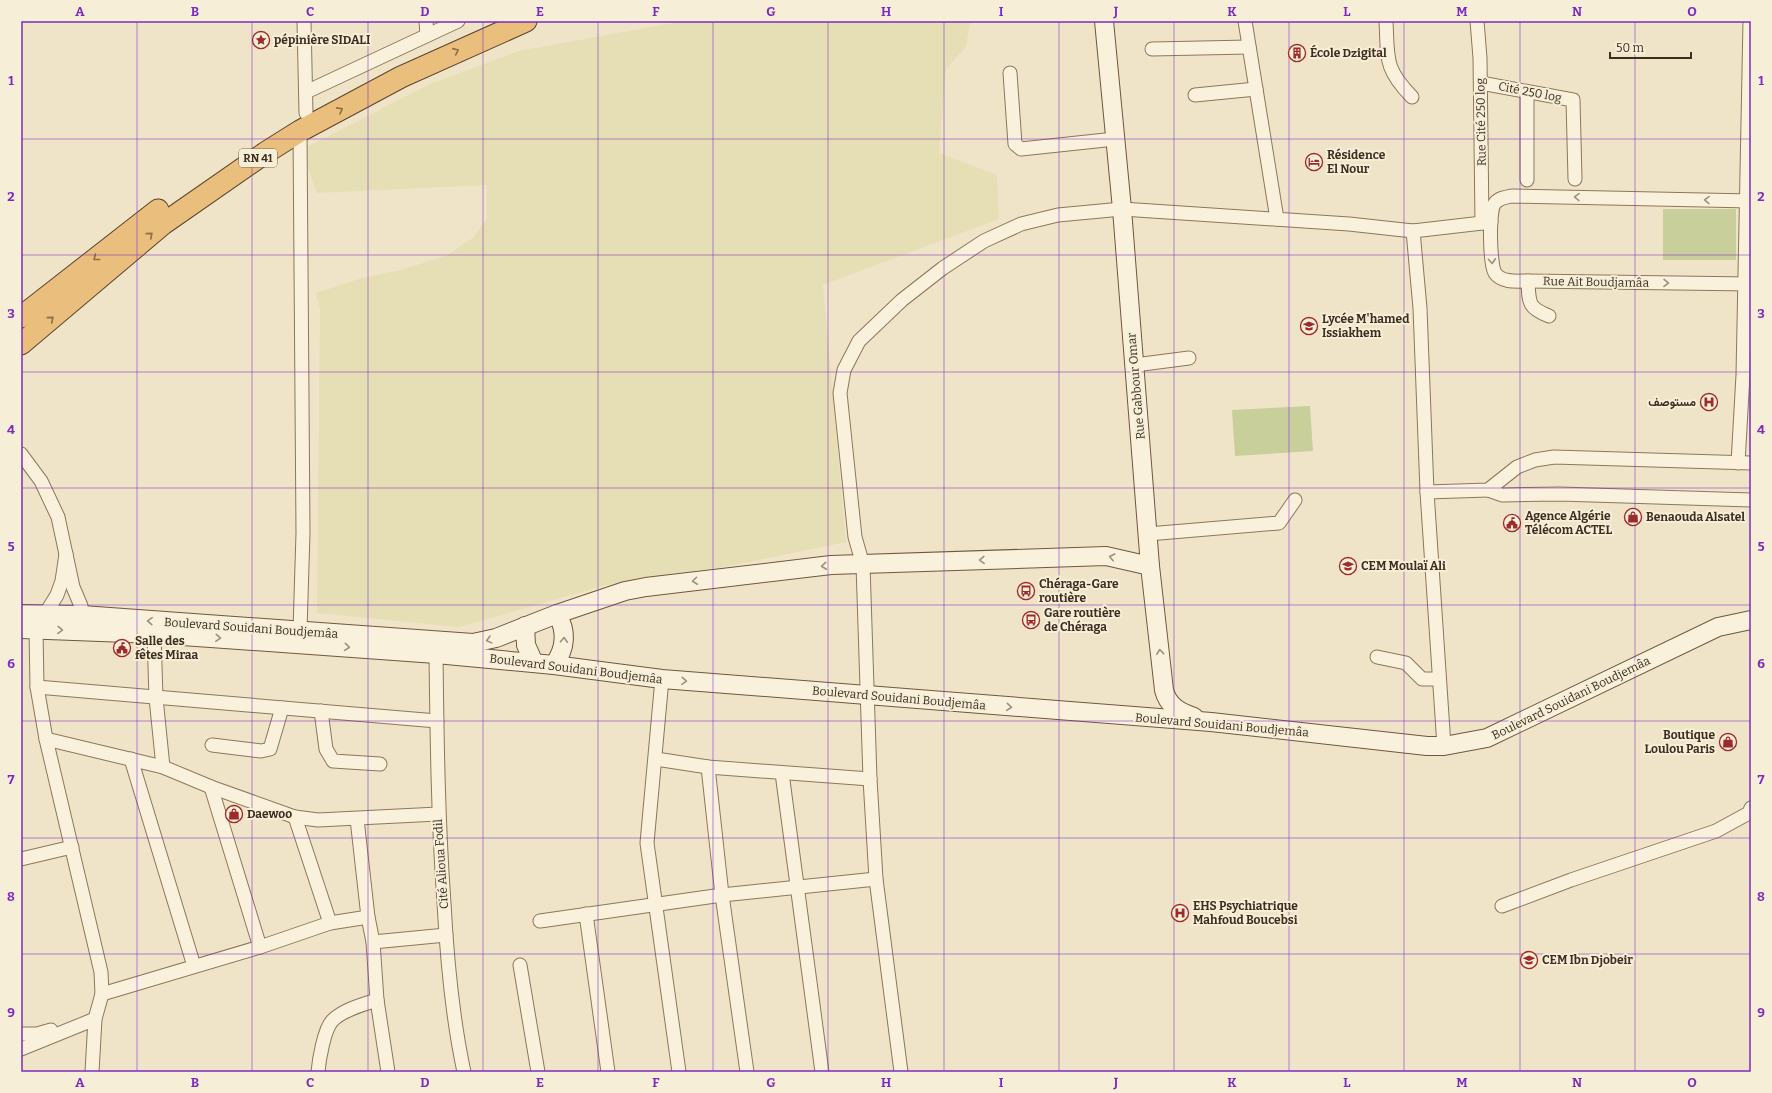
<svg xmlns="http://www.w3.org/2000/svg" width="1772" height="1093" font-family="Bitter,Vazirmatn,serif">
	<rect width="100%" height="100%" fill="#f0e4c8"/>
	<!-- farmland -->
	<polygon fill="#e6deb5" points="684,21 970,21 966,47 946,69 939,153 997,175 999,219 823,285 846,542 734,565 602,586 459,627 317,613 320,309 316,293 362,278 401,270 448,255 474,237 487,218 487,185 317,193 301,150 430,84 519,51"/>
	<!-- green -->
	<g fill="#c9cf9b">
		<rect x="1663" y="209" width="73" height="51"/>
		<polygon points="1310,406 1313,451 1235,456 1232,410"/>
	</g>
	<g fill="none" stroke-linecap="round" stroke-linejoin="round">
		<!-- minor casing -->
		<g stroke="#8d765c" stroke-width="15">
			<g id="minor">
				<polyline points="304,21 306,113"/>
				<polyline points="426,21 427,35"/>
				<polyline points="1245,21 1277,219"/>
				<path d="M1386,21C1388,59 1384,68 1412,97"/>
				<polyline points="1477,21 1480,58 1482,223"/>
				<polyline points="1152,49 1249,47"/>
				<polyline points="1010,73 1015,144 1021,149 1115,139"/>
				<polyline points="1481,83 1573,100 1575,179"/>
				<polyline points="306,92 458,21"/>
				<polyline points="1195,95 1256,89"/>
				<polyline points="1527,180 1527,92"/>
				<path d="M1751,201L1512,196C1506,197 1499,198 1495,203C1488,210 1490,265 1495,273C1502,283 1517,281 1528,281L1751,284"/>
				<polyline points="1413,231 1491,222"/>
				<path d="M1528,281C1529,303 1528,308 1549,316"/>
				<polyline points="1135,365 1189,358"/>
				<polyline points="21,454 41,481 58,517 73,587 81,606 82,622"/>
				<polyline points="1738,463 1743,375 1750,21"/>
				<polyline points="1488,490 1502,495 1560,494 1751,500"/>
				<polyline points="1427,492 1488,490 1517,467 1535,460 1554,457 1751,463"/>
				<polyline points="1148,534 1279,523 1295,500"/>
				<polyline points="66,554 62,581 57,595 36,629 37,687 46,739 101,972 102,994 95,1019 92,1072"/>
				<polyline points="300,630 303,533 300,131"/>
				<polyline points="154,634 156,698 163,767"/>
				<path d="M436,654C437,738 438,820 444,903C447,960 452,1016 464,1072"/>
				<polyline points="1377,657 1406,663 1422,679 1439,679"/>
				<polyline points="662,679 647,843 679,1072"/>
				<polyline points="37,687 437,721"/>
				<polyline points="321,711 326,749 333,761 380,764"/>
				<polyline points="46,739 163,767 211,787 295,817 318,820 438,814"/>
				<polyline points="212,745 261,751 270,749 282,708"/>
				<polyline points="131,759 194,966"/>
				<polyline points="656,759 708,767 870,779"/>
				<polyline points="708,767 722,895 747,1072"/>
				<polyline points="782,773 822,1072"/>
				<polyline points="211,787 260,947"/>
				<polyline points="295,817 330,923"/>
				<polyline points="357,819 368,917 373,942 377,1000 388,1072"/>
				<polyline points="21,859 72,847"/>
				<polyline points="1502,906 1571,880 1716,831 1749,813 1751,808"/>
				<polyline points="586,914 608,1072"/>
				<polyline points="540,921 722,895 876,879"/>
				<polyline points="373,942 446,935"/>
				<polyline points="520,965 538,1072"/>
				<polyline points="102,994 260,947 330,923 368,917"/>
				<polyline points="21,1034 37,1034 51,1030"/>
				<polyline points="21,1049 95,1019"/>
				<path d="M318,1072C319,1060 324,1030 332,1021C342,1010 364,1004 377,1000"/>
				<polyline points="901,1072 876,879 870,779 863,565 855,537 840,393 844,370 859,341 902,300 943,268 984,241 1021,224 1058,215 1122,209 1349,224 1413,231 1420,308 1427,492 1444,746"/>
			</g>
		</g>
		<!-- secondary casing -->
		<g stroke="#6f573f" stroke-width="20">
			<g id="secondary">
				<path d="M1104,21L1122,209L1150,566L1164,690C1168,706 1179,712 1194,717"/>
				<polyline points="21,614 82,615 473,643 496,638 557,614 625,591 646,587 831,565 1106,556 1150,566"/>
				<polyline points="525,626 526,645 534,663"/>
				<polyline points="21,629 154,634 436,654 554,665 662,679 1211,722 1427,746 1444,746 1487,738 1718,627 1751,620"/>
				<path d="M554,665C566,648 567,631 557,614"/>
			</g>
		</g>
		<!-- trunk casing -->
		<g stroke="#5b4430" stroke-width="23">
			<g id="trunk">
				<polyline points="21,317 158,210"/>
				<polyline points="21,344 163,224 265,153 300,131 401,77 526,21"/>
			</g>
		</g>
		<!-- minor -->
		<use href="#minor" stroke="#faf1dc" stroke-width="13"/>
		<!-- secondary -->
		<use href="#secondary" stroke="#faf1dc" stroke-width="18"/>
		<!-- trunk -->
		<use href="#trunk" stroke="#eabe7c" stroke-width="21"/>
	</g>
	<!-- one-way arrows -->
	<defs><path id="oneway-chevron" d="M-2-3.5L2.5 0L-2 3.5" fill="none" stroke-width="1.6" stroke-linecap="round" stroke-linejoin="round"/></defs>
	<g stroke="#8b6f49">
		<use href="#oneway-chevron" transform="translate(456 51) rotate(-24)"/>
		<use href="#oneway-chevron" transform="translate(340 110) rotate(-28)"/>
		<use href="#oneway-chevron" transform="translate(150 235) rotate(-40)"/>
		<use href="#oneway-chevron" transform="translate(96 258) rotate(142)"/>
		<use href="#oneway-chevron" transform="translate(51 319) rotate(-40)"/>
	</g>
	<g stroke="#9c907e">
		<use href="#oneway-chevron" transform="translate(1577 197) rotate(-179)"/>
		<use href="#oneway-chevron" transform="translate(1707 200) rotate(-179)"/>
		<use href="#oneway-chevron" transform="translate(1492 261) rotate(86)"/>
		<use href="#oneway-chevron" transform="translate(1666 283) rotate(1)"/>
		<use href="#oneway-chevron" transform="translate(1112 557) rotate(-167)"/>
		<use href="#oneway-chevron" transform="translate(982 560) rotate(178)"/>
		<use href="#oneway-chevron" transform="translate(824 566) rotate(174)"/>
		<use href="#oneway-chevron" transform="translate(695 581) rotate(173)"/>
		<use href="#oneway-chevron" transform="translate(150 621) rotate(-176)"/>
		<use href="#oneway-chevron" transform="translate(60 630) rotate(2)"/>
		<use href="#oneway-chevron" transform="translate(218 638) rotate(4)"/>
		<use href="#oneway-chevron" transform="translate(489 640) rotate(165)"/>
		<use href="#oneway-chevron" transform="translate(564 640) rotate(-87)"/>
		<use href="#oneway-chevron" transform="translate(347 647) rotate(5)"/>
		<use href="#oneway-chevron" transform="translate(1160 652) rotate(-96)"/>
		<use href="#oneway-chevron" transform="translate(684 681) rotate(4)"/>
		<use href="#oneway-chevron" transform="translate(1009 707) rotate(5)"/>
	</g>
	<!-- grid -->
	<path fill="none" stroke="#7b2cbf" stroke-width="1" stroke-opacity="0.55" d="M137,21V1072M252,21V1072M368,21V1072M483,21V1072M598,21V1072M713,21V1072M828,21V1072M944,21V1072M1059,21V1072M1174,21V1072M1289,21V1072M1404,21V1072M1520,21V1072M1635,21V1072M21,139H1751M21,255H1751M21,372H1751M21,488H1751M21,605H1751M21,721H1751M21,838H1751M21,954H1751"/>
	<!-- icons -->
	<defs>
		<g id="sight-ring" transform="scale(0.9)"><circle r="9.5" fill="#f7eed8" stroke="#9e2a2b" stroke-width="1.5"/><path d="M0-6L1.8-2.2L6-1.7L2.9 1.2L3.7 5.4L0 3.3L-3.7 5.4L-2.9 1.2L-6-1.7L-1.8-2.2Z" fill="#9e2a2b"/></g>
		<g id="building-ring" transform="scale(0.9)"><circle r="9.5" fill="#f7eed8" stroke="#9e2a2b" stroke-width="1.5"/><path d="M-4-6H4V6H1V3H-1V6H-4ZM-2.5-4.3h1.7v1.8h-1.7ZM.8-4.3h1.7v1.8H.8ZM-2.5-1h1.7V.8h-1.7ZM.8-1h1.7V.8H.8Z" fill="#9e2a2b"/></g>
		<g id="hotel-ring" transform="scale(0.9)"><circle r="9.5" fill="#f7eed8" stroke="#9e2a2b" stroke-width="1.5"/><path d="M-6-4.5h1.5V1H6V5H4.5V3h-9V5H-6ZM-4 0a1.8 1.8 0 1 1 3.6 0ZM.5 0V-2.5h3Q6-2.5 6 0Z" fill="#9e2a2b"/></g>
		<g id="school-ring" transform="scale(0.9)"><circle r="9.5" fill="#f7eed8" stroke="#9e2a2b" stroke-width="1.5"/><path d="M0-5L7-2L0 1L-7-2ZM-4 1L0 2.5L4 1V4Q0 6-4 4Z" fill="#9e2a2b"/></g>
		<g id="hospital-ring" transform="scale(0.9)"><circle r="9.5" fill="#f7eed8" stroke="#9e2a2b" stroke-width="1.5"/><path d="M-5-5h3v3.5h4V-5h3V5h-3V1.5h-4V5h-3Z" fill="#9e2a2b"/></g>
		<g id="shop-ring" transform="scale(0.9)"><circle r="9.5" fill="#f7eed8" stroke="#9e2a2b" stroke-width="1.5"/><path d="M-5-2.5h2.3a2.7 3.5 0 0 1 5.4 0H5L5.5 6h-11ZM-1.5-2.5h3a1.5 2.3 0 0 0-3 0Z" fill="#9e2a2b"/></g>
		<g id="civic-ring" transform="scale(0.9)"><circle r="9.5" fill="#f7eed8" stroke="#9e2a2b" stroke-width="1.5"/><path d="M-.6-6.5H3V-4.5H.6V-3L4-1V1h2V6H-6V1h2V-1L-.6-3ZM-1.2 2.5V6h2.4V2.5Z" fill="#9e2a2b"/></g>
		<g id="bus-ring" transform="scale(0.9)"><circle r="9.5" fill="#f7eed8" stroke="#9e2a2b" stroke-width="1.5"/><path d="M-5-6H5V4H4V6H2V4H-2V6H-4V4H-5ZM-3.5-4V0h7V-4ZM-3.5 1.2v1.5H-2V1.2ZM2 1.2v1.5H3.5V1.2Z" fill="#9e2a2b"/></g>
	</defs>
	<g fill-rule="evenodd">
		<use href="#sight-ring" x="261" y="40"/>
		<use href="#building-ring" x="1297" y="53"/>
		<use href="#hotel-ring" x="1314" y="162"/>
		<use href="#school-ring" x="1309" y="326"/>
		<use href="#hospital-ring" x="1709" y="402"/>
		<use href="#shop-ring" x="1633" y="517"/>
		<use href="#civic-ring" x="1512" y="523"/>
		<use href="#school-ring" x="1348" y="566"/>
		<use href="#bus-ring" x="1026" y="591"/>
		<use href="#bus-ring" x="1031" y="620"/>
		<use href="#civic-ring" x="122" y="648"/>
		<use href="#shop-ring" x="1728" y="742"/>
		<use href="#shop-ring" x="234" y="814"/>
		<use href="#hospital-ring" x="1180" y="913"/>
		<use href="#school-ring" x="1529" y="960"/>
	</g>
	<g text-anchor="middle" stroke-width="4" stroke-linejoin="round" paint-order="stroke">
		<!-- shield labels -->
		<rect fill="#f7eed8" stroke="#756857" stroke-width="1" x="239" y="149" width="38" height="18" rx="3"/>
		<g font-size="11" font-weight="bold" fill="#3d2e20">
			<text x="258" y="162">RN 41</text>
		</g>
		<!-- poi labels -->
		<g font-size="12" font-weight="bold" fill="#3d2e20" stroke="#f7eed8" text-anchor="start">
			<text x="274" y="44">pépinière SIDALI</text>
			<text x="1310" y="57">École Dzigital</text>
			<text x="1327" y="159">Résidence<tspan x="1327" dy="14">El Nour</tspan></text>
			<text x="1322" y="323">Lycée M'hamed<tspan x="1322" dy="14">Issiakhem</tspan></text>
			<text x="1696" y="406" text-anchor="end">مستوصف</text>
			<text x="1525" y="520">Agence Algérie<tspan x="1525" dy="14">Télécom ACTEL</tspan></text>
			<text x="1646" y="521">Benaouda Alsatel</text>
			<text x="1361" y="570">CEM Moulaï Ali</text>
			<text x="1039" y="588">Chéraga-Gare<tspan x="1039" dy="14">routière</tspan></text>
			<text x="1044" y="617">Gare routière<tspan x="1044" dy="14">de Chéraga</tspan></text>
			<text x="135" y="645">Salle des<tspan x="135" dy="14">fêtes Miraa</tspan></text>
			<text x="1715" y="739" text-anchor="end">Boutique<tspan x="1715" dy="14">Loulou Paris</tspan></text>
			<text x="247" y="818">Daewoo</text>
			<text x="1193" y="910">EHS Psychiatrique<tspan x="1193" dy="14">Mahfoud Boucebsi</tspan></text>
			<text x="1542" y="964">CEM Ibn Djobeir</text>
		</g>
		<!-- street labels -->
		<g font-size="12" fill="#3d2e20" stroke="#f7eed8">
			<text transform="translate(1530 92) rotate(11)" y="4">Cité 250 log</text>
			<text transform="translate(1481 122) rotate(-91)" y="4">Rue Cité 250 log</text>
			<text transform="translate(1596 282) rotate(1)" y="4">Rue Ait Boudjamâa</text>
			<text transform="translate(1136 386) rotate(-95)" y="4">Rue Gabbour Omar</text>
			<text transform="translate(251 628) rotate(4)" y="4">Boulevard Souidani Boudjemâa</text>
			<text transform="translate(576 669) rotate(7)" y="4">Boulevard Souidani Boudjemâa</text>
			<text transform="translate(899 698) rotate(5)" y="4">Boulevard Souidani Boudjemâa</text>
			<text transform="translate(1571 698) rotate(-26)" y="4">Boulevard Souidani Boudjemâa</text>
			<text transform="translate(1222 725) rotate(5)" y="4">Boulevard Souidani Boudjemâa</text>
			<text transform="translate(441 864) rotate(-94)" y="4">Cité Alioua Fodil</text>
		</g>
	</g>
	<!-- border -->
	<rect width="1772" height="1093" fill="none" stroke="#f7eed8" stroke-width="44"/>
	<!-- scale -->
	<path d="M1610 52v6h81v-6" fill="none" stroke="#3d2e20" stroke-width="2"/>
	<text x="1616" y="52" font-size="12" fill="#3d2e20" stroke="#f7eed8" stroke-width="3" paint-order="stroke">50 m</text>
	<rect x="22" y="22" width="1728" height="1049" fill="none" stroke="#7b2cbf" stroke-width="1.5"/>
	<g font-size="13" text-anchor="middle" font-weight="bold" fill="#7b2cbf">
		<text x="80" y="16">A</text>
		<text x="195" y="16">B</text>
		<text x="310" y="16">C</text>
		<text x="425" y="16">D</text>
		<text x="540" y="16">E</text>
		<text x="656" y="16">F</text>
		<text x="771" y="16">G</text>
		<text x="886" y="16">H</text>
		<text x="1001" y="16">I</text>
		<text x="1116" y="16">J</text>
		<text x="1232" y="16">K</text>
		<text x="1347" y="16">L</text>
		<text x="1462" y="16">M</text>
		<text x="1577" y="16">N</text>
		<text x="1692" y="16">O</text>
		<text x="11" y="85">1</text>
		<text x="1761" y="85">1</text>
		<text x="11" y="201">2</text>
		<text x="1761" y="201">2</text>
		<text x="11" y="318">3</text>
		<text x="1761" y="318">3</text>
		<text x="11" y="434">4</text>
		<text x="1761" y="434">4</text>
		<text x="11" y="551">5</text>
		<text x="1761" y="551">5</text>
		<text x="11" y="668">6</text>
		<text x="1761" y="668">6</text>
		<text x="11" y="784">7</text>
		<text x="1761" y="784">7</text>
		<text x="11" y="901">8</text>
		<text x="1761" y="901">8</text>
		<text x="11" y="1017">9</text>
		<text x="1761" y="1017">9</text>
		<text x="80" y="1087">A</text>
		<text x="195" y="1087">B</text>
		<text x="310" y="1087">C</text>
		<text x="425" y="1087">D</text>
		<text x="540" y="1087">E</text>
		<text x="656" y="1087">F</text>
		<text x="771" y="1087">G</text>
		<text x="886" y="1087">H</text>
		<text x="1001" y="1087">I</text>
		<text x="1116" y="1087">J</text>
		<text x="1232" y="1087">K</text>
		<text x="1347" y="1087">L</text>
		<text x="1462" y="1087">M</text>
		<text x="1577" y="1087">N</text>
		<text x="1692" y="1087">O</text>
	</g>
</svg>
